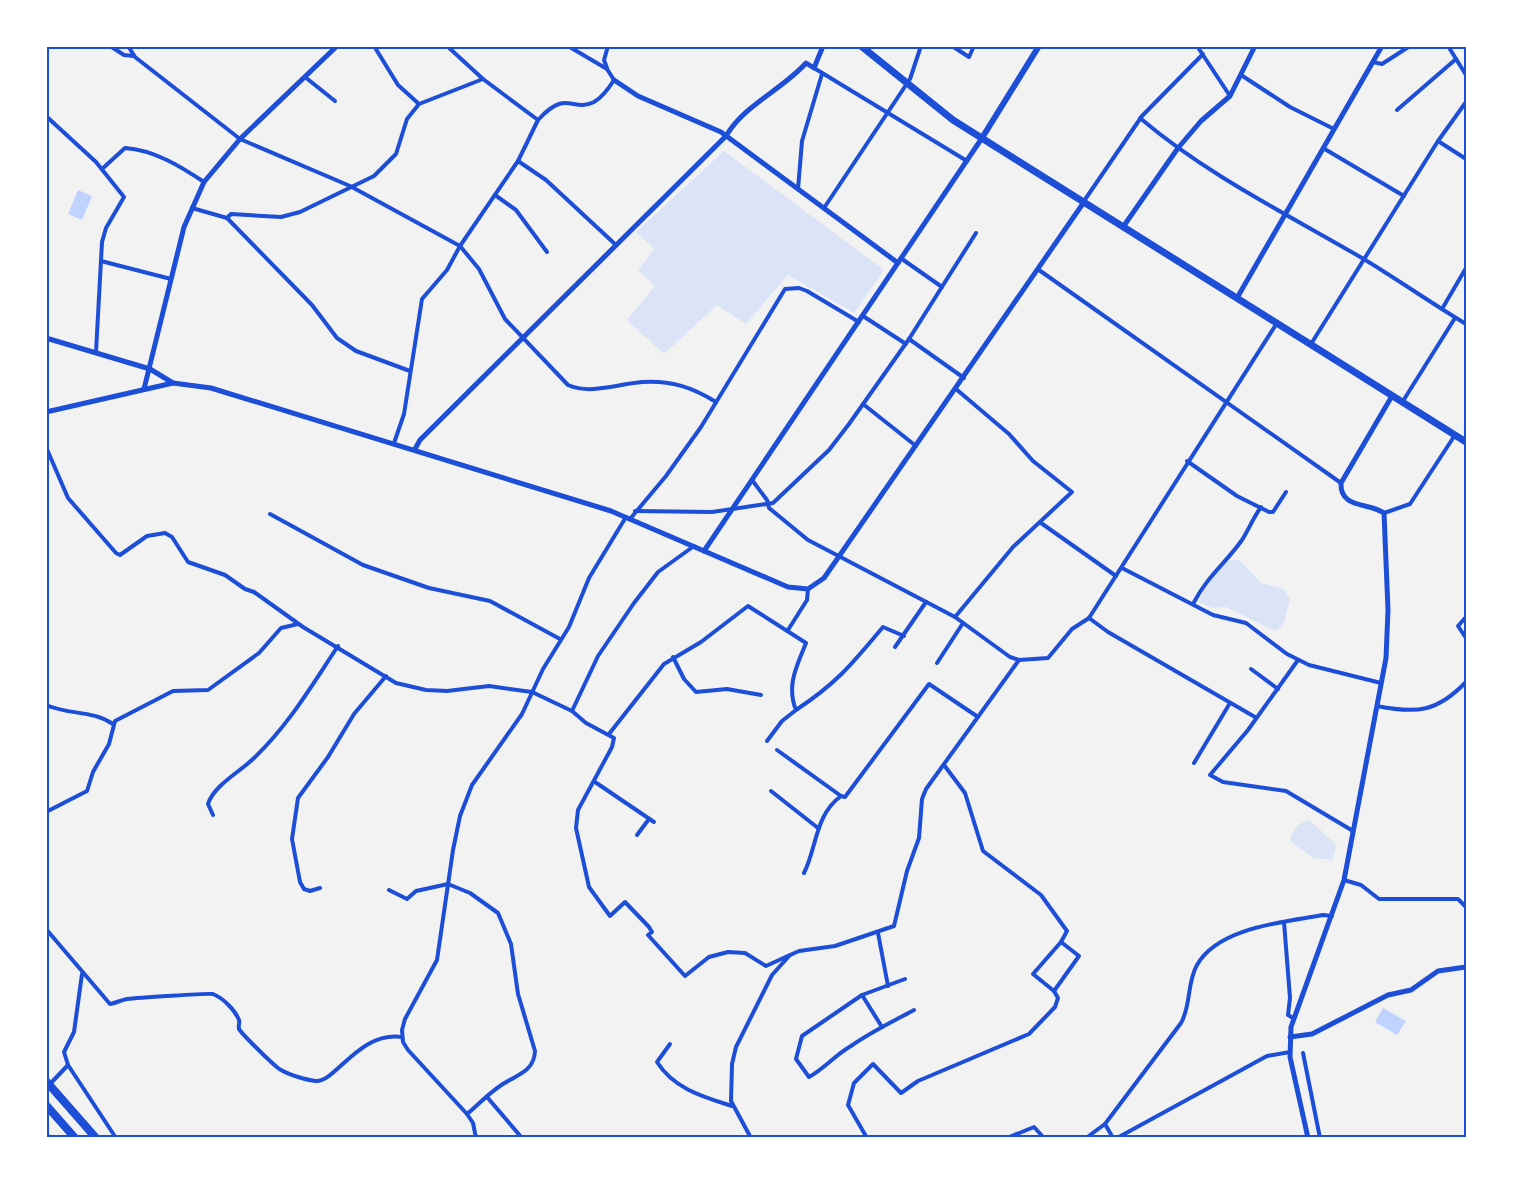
<svg xmlns="http://www.w3.org/2000/svg" width="1513" height="1184" font-family="'Crimson Pro',serif">
	<rect width="100%" height="100%" fill="#f2f2f2"/>
	<!-- green -->
	<g fill="#dbe4f7">
		<polygon points="724,151 884,270 854,313 788,275 746,324 717,305 664,354 627,320 655,286 638,270 654,249 636,232"/>
		<polygon points="1227,560 1239,560 1261,583 1284,589 1290,599 1283,626 1275,631 1226,607 1212,608 1198,602 1212,577"/>
		<path d="M1309,820L1337,845L1332,860L1313,858L1290,841C1293,828 1297,824 1309,820Z"/>
	</g>
	<!-- water -->
	<g fill="#bfd3fe">
		<polygon points="78,190 92,196 82,220 68,214"/>
		<polygon points="1383,1008 1406,1021 1397,1035 1375,1022"/>
	</g>
	<g fill="none" stroke-linecap="round" stroke-linejoin="round">
		<!-- minor -->
		<g stroke="#1d4ed8" stroke-width="4">
			<polyline points="110,46 124,55 134,56"/>
			<path d="M128,46L135,57L240,139L350,186L460,246L479,269L505,319L568,385C591,395 618,384 642,382C670,380 692,387 716,402"/>
			<polyline points="374,46 398,85 419,104"/>
			<polyline points="447,46 483,79"/>
			<polyline points="952,46 969,57 974,46"/>
			<polyline points="1197,46 1230,96"/>
			<polyline points="1448,46 1466,75"/>
			<polyline points="1373,62 1382,64 1410,46"/>
			<polyline points="607,68 604,60 608,46"/>
			<polyline points="814,68 967,161"/>
			<polyline points="1241,75 1290,107 1334,129"/>
			<polyline points="305,77 335,101"/>
			<polyline points="1397,110 1456,59"/>
			<polyline points="46,116 96,162 124,197 106,228 102,242 96,352"/>
			<path d="M1140,118C1207,175 1287,214 1362,258C1397,279 1431,303 1466,324"/>
			<polyline points="1438,141 1466,159"/>
			<polyline points="1323,148 1404,196"/>
			<polyline points="518,161 546,180 616,245"/>
			<path d="M102,169L125,148C154,150 180,166 204,182"/>
			<polyline points="798,189 802,141 822,74"/>
			<polyline points="495,195 516,210 547,252"/>
			<polyline points="1084,201 1142,116 1203,54"/>
			<path d="M192,208L227,218L231,214L281,217L300,212L374,176L396,154L407,119L419,104L483,79L538,120C567,88 572,113 594,102C603,97 609,88 614,80L607,69L568,46"/>
			<polyline points="824,208 910,79 921,46"/>
			<polyline points="227,218 312,305 337,338 356,351 410,371"/>
			<polyline points="902,259 942,287"/>
			<polyline points="101,261 171,279"/>
			<polyline points="1039,270 1341,483"/>
			<polyline points="1442,309 1466,268"/>
			<polyline points="863,316 906,344"/>
			<polyline points="909,339 964,378"/>
			<polyline points="1311,344 1438,141 1466,102"/>
			<polyline points="1403,401 1455,318"/>
			<polyline points="863,404 916,446"/>
			<polyline points="394,443 404,414 422,299 447,270 460,246 518,161 538,120"/>
			<polyline points="46,447 68,498 116,553 120,555 147,536 165,533 172,537 188,562 225,575 245,589 254,592 303,627 396,683 426,690 447,691 489,686 532,692 572,711 586,723 614,738 612,747 578,810 576,828 589,887 610,916 625,902 649,927 652,932 648,935 685,976 709,957 728,952 745,953 766,966 790,955"/>
			<polyline points="1187,461 1237,496 1269,512 1273,512 1286,492"/>
			<polyline points="752,480 767,500 769,508 808,540 955,617 1010,657 1019,660 1048,658 1072,629 1089,618 1277,323"/>
			<polyline points="635,511 712,512 773,503 829,450 849,424 909,339 976,233"/>
			<polyline points="1384,513 1410,504 1455,435"/>
			<polyline points="270,514 363,565 429,588 490,601 560,639"/>
			<polyline points="630,519 666,476 701,427 785,289 799,288 807,291 859,322"/>
			<polyline points="1041,523 1116,576"/>
			<polyline points="1122,568 1213,615 1246,623 1287,654 1309,665 1381,683"/>
			<path d="M1193,604C1208,575 1225,564 1242,540C1249,529 1253,518 1261,507"/>
			<polyline points="955,617 1013,547 1072,492 1033,461 1009,434 956,389"/>
			<polyline points="1466,617 1458,626 1466,638"/>
			<polyline points="1089,618 1108,632 1255,717"/>
			<polyline points="788,630 807,600 808,589"/>
			<polyline points="895,647 926,602"/>
			<polyline points="673,657 684,679 696,692 727,689 761,695"/>
			<polyline points="1298,660 1248,730 1210,775 1223,782 1286,791 1353,831"/>
			<polyline points="937,663 963,623"/>
			<polyline points="1251,669 1278,689"/>
			<path d="M46,705C69,715 92,710 113,724"/>
			<path d="M1377,706C1417,714 1437,712 1466,682"/>
			<path d="M796,710C837,683 852,664 883,627L904,636"/>
			<polyline points="572,711 598,656 634,603 658,572 694,546"/>
			<path d="M609,734L664,664L701,642L748,606L806,643C797,666 786,685 796,710L782,721L767,741"/>
			<polyline points="777,750 841,796"/>
			<polyline points="1194,763 1230,703"/>
			<polyline points="595,782 654,822"/>
			<polyline points="771,791 818,828"/>
			<polyline points="46,812 87,791 93,772 109,744 115,721 173,691 208,690 259,653 281,628 298,624"/>
			<path d="M213,815L208,804C214,785 240,772 254,758C288,726 312,685 338,646"/>
			<polyline points="637,835 649,819"/>
			<path d="M804,873C817,847 815,815 841,796L845,797L929,684L978,717"/>
			<polyline points="1344,880 1361,885 1379,899 1458,899 1466,907"/>
			<polyline points="320,888 310,891 304,889 300,882 292,839 298,798 328,757 354,714 386,676"/>
			<path d="M389,890L407,899L416,891L448,884L470,893L498,913L511,944L518,994L535,1051C534,1073 515,1075 500,1086C488,1094 478,1105 467,1114"/>
			<polyline points="1284,922 1290,998 1288,1015 1293,1018"/>
			<path d="M46,929L110,1004C116,1003 121,1000 127,999C135,998 209,993 213,994C223,998 235,1010 239,1020C240,1023 238,1026 239,1029C241,1033 276,1068 281,1070C290,1075 306,1080 316,1081C336,1082 359,1031 402,1037"/>
			<polyline points="878,933 888,986"/>
			<polyline points="82,974 74,1032 64,1052 68,1065 116,1138"/>
			<path d="M905,979L862,995L802,1036L796,1059L809,1077C824,1069 835,1055 851,1046C871,1032 892,1022 914,1010"/>
			<polyline points="1054,991 1079,956 1061,942"/>
			<polyline points="862,995 882,1027"/>
			<path d="M670,1044L657,1062C674,1089 704,1097 732,1106"/>
			<polyline points="1303,1053 1320,1138"/>
			<polyline points="50,1084 68,1065"/>
			<polyline points="487,1097 522,1138"/>
			<polyline points="1105,1124 1113,1138"/>
			<polyline points="46,1134 50,1138"/>
			<polyline points="476,1138 473,1123 467,1114 408,1050 403,1042 402,1030 405,1019 437,960 453,850 460,816 472,785 522,714 543,669 569,627 589,578 626,517"/>
			<polyline points="751,1138 731,1101 732,1064 736,1047 772,975 790,955 799,951 835,946 894,926 907,871 919,838 922,799 926,789 1019,660"/>
			<polyline points="867,1138 848,1105 854,1083 873,1064 901,1093 918,1081 1029,1034 1055,1007 1058,998 1054,991 1033,974 1061,942 1067,931 1041,895 983,851 965,793 944,765"/>
			<polyline points="1007,1138 1034,1127 1044,1138"/>
			<path d="M1086,1138L1105,1124L1181,1023C1191,1006 1187,982 1197,965C1218,927 1285,922 1323,915L1332,916"/>
			<polyline points="1117,1138 1267,1056 1290,1052"/>
		</g>
		<!-- tertiary -->
		<g stroke="#1d4ed8" stroke-width="5">
			<polyline points="614,80 638,96 721,132 898,263"/>
			<polyline points="1123,227 1178,148 1201,121 1230,96 1255,46"/>
			<polyline points="46,338 150,369 173,383"/>
			<polyline points="144,389 184,227 204,182 240,139 337,46"/>
			<polyline points="46,412 173,383 211,388 611,511 788,587 808,589 824,578 1084,202"/>
			<path d="M415,449L420,440L726,136C745,104 782,90 806,63L814,68L823,46"/>
			<polyline points="704,551 982,138"/>
			<polyline points="1290,1037 1312,1034 1388,995 1411,990 1438,971 1466,967"/>
			<path d="M1308,1138L1290,1057L1291,1027L1344,880L1386,658L1388,610L1384,513C1368,502 1340,509 1341,483L1392,396"/>
		</g>
		<!-- secondary -->
		<polyline stroke="#1d4ed8" stroke-width="5" points="1237,298 1382,46"/>
		<!-- primary -->
		<polyline stroke="#1d4ed8" stroke-width="6" points="982,138 1039,46"/>
		<!-- trunk -->
		<polyline stroke="#1d4ed8" stroke-width="7" points="861,46 953,120 1466,442"/>
		<!-- motorway -->
		<g stroke="#1d4ed8" stroke-width="8">
			<polyline points="46,1081 96,1138"/>
			<polyline points="46,1105 75,1138"/>
		</g>
	</g>
	<!-- border -->
	<rect width="1513" height="1184" fill="none" stroke="#ffffff" stroke-width="96"/>
	<rect x="48" y="48" width="1417" height="1088" fill="none" stroke="#1d4ed8" stroke-width="2"/>
</svg>
